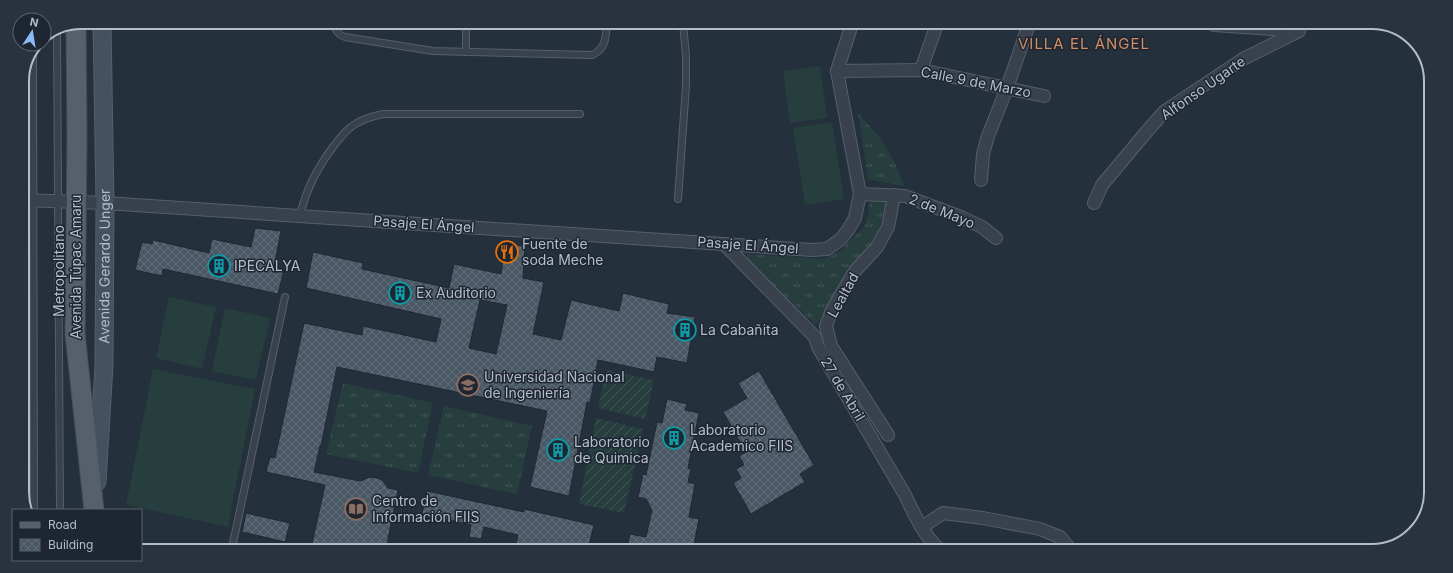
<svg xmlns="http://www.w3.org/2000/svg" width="1453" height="573" font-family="Inter,sans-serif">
	<defs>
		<pattern id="grass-tufts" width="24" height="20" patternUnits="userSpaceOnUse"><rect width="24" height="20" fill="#273e3e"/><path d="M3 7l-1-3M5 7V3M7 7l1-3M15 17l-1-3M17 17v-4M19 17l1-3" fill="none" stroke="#445858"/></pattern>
		<pattern id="garden-furrows" width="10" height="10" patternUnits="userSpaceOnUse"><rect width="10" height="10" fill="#273e3e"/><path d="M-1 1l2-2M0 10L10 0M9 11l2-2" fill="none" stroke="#445858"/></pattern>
		<pattern id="building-cross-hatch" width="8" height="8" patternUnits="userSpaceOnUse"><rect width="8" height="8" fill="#4a5765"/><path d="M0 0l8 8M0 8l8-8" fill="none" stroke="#626d7a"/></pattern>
	</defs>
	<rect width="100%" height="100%" fill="#24303c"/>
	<!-- grass -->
	<g fill="url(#grass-tufts)">
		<polygon points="858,113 880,138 895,163 904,186 868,179"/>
		<polygon points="870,199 887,201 876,238 848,269 832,301 816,325 747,260 747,254 824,259 840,251 863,228 868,216"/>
		<polygon points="343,383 433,403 418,473 326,454"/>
		<polygon points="444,406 532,426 517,494 428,475"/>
	</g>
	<!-- garden -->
	<g fill="url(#garden-furrows)">
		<polygon points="607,370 654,380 645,419 598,408"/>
		<polygon points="596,418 643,429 624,513 579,504"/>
	</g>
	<!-- pitch -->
	<g fill="#273e3e">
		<polygon points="820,66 827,118 790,123 783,71"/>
		<polygon points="832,122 844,199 805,205 793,128"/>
		<polygon points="169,297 216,307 202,369 156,358"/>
		<polygon points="225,308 270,318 256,380 212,371"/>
		<polygon points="153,369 255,389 228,527 126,505"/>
	</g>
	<!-- building -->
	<g fill="url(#building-cross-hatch)" stroke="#1f2833" fill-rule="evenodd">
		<polygon points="255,228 281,231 274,267 284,270 278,294 163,269 162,276 135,270 142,242 152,244 153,240 209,253 212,239 251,247"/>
		<path d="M505,244L525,246L523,278L544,282L533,334L561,340L571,300L619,311L623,293L669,304L667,313L695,317L687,363L657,357L654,372L598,360L590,403L587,402L569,496L530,487L547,411L337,367L321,446H320L314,472L360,481L370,477L377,478L382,480L388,488L398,490L386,549L311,548L325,485L266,472L270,457L275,458L304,323L362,335L363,326L436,342L441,319L306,288L313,252L363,263L362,269L449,288L454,264L501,274ZM480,300L507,305L496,354L469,348Z"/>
		<polygon points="759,371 814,465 800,474 805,482 751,514 733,483 741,478 736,469 744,465 739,456 746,452 723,412 747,398 738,383"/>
		<polygon points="667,399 687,404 685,410 699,413 688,468 691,469 688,482 695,484 689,517 699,519 693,549 627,549 630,534 646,537 652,510 646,499 638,497 643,474 646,475 657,422 662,423"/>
		<polygon points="427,491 524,512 524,509 594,525 588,549 539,549 516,544 518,535 484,527 481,539 469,537 471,525 422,514"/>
		<polygon points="246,513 290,523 285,542 242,532"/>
	</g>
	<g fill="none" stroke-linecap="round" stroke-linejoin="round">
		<!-- lane casing -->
		<g stroke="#565f6a" stroke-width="8">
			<g id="lane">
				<path d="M334,23C335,30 338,35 345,37L433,51L592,55C606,49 606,37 607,23"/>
				<polyline points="57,32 60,510"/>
				<polyline points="466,52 466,23"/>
				<polyline points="33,53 34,510"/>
				<polyline points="678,199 686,86 686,56 683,23"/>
				<path d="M300,216C306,189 317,168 333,147C340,138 347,128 357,123C365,118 374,116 383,114H580"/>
				<polyline points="232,548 285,297"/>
			</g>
		</g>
		<!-- street casing -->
		<g stroke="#565f6a" stroke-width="14">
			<g id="street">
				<polyline points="1214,25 1299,31"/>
				<polyline points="921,70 937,24"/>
				<polyline points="837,71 921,70 1044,96"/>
				<polyline points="981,180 983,154 988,136 1007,88 1029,24"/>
				<polyline points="860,194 905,196 961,217 982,227 996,238"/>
				<polyline points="22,200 105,203 812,250 827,249 841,239 848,230 855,218 860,194 837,71 852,24"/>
				<polyline points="1094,203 1102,185 1148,130 1165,111 1243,59 1299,31"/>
				<path d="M724,244L815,337L818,347L905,495C914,514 924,536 940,550"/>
				<polyline points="888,435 831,346 826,326 832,310 855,271 877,247 888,227 894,195"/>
				<polyline points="922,527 943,513 983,518 1040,529 1060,537 1071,550"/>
			</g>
		</g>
		<!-- secondary casing -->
		<g stroke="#565f6a" stroke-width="19">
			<g id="secondary">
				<path id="s1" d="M97,482L104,366L105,203L102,22"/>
			</g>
		</g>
		<!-- primary casing -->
		<g stroke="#444d58" stroke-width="21">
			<polyline id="primary" points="76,24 77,137 75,334 94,510"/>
		</g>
		<!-- lane -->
		<use href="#lane" stroke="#38414c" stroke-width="6"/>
		<!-- street -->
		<use href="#street" stroke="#38414c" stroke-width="12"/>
		<!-- secondary -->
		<use href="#secondary" stroke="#46515f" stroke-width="17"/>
		<!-- primary -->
		<use href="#primary" stroke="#56606c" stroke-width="19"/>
	</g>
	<!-- icons -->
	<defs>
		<g id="restaurant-ring" transform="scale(1.15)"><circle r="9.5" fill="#1d2631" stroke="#e8710a" stroke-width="1.5"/><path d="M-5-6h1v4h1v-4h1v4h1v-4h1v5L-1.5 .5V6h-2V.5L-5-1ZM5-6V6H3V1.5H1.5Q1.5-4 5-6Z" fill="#e8710a"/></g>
		<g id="building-ring" transform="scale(1.15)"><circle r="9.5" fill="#1d2631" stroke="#0f9aa8" stroke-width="1.5"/><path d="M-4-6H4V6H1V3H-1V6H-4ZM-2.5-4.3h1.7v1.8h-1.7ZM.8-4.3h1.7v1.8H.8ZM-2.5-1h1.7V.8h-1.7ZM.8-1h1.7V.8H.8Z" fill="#0f9aa8"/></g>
		<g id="university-ring" transform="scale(1.15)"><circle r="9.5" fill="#1d2631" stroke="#8d6e63" stroke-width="1.5"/><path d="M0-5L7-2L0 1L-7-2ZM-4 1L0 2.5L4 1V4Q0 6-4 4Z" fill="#8d6e63"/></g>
		<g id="library-ring" transform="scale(1.15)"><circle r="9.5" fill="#1d2631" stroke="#8d6e63" stroke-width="1.5"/><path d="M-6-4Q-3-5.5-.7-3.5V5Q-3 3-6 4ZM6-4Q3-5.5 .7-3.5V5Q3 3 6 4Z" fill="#8d6e63"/></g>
	</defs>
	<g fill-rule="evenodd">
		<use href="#restaurant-ring" x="507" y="252"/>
		<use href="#building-ring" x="219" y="266"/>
		<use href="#building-ring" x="400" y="293"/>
		<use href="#building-ring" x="685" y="330"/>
		<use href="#university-ring" x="468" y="385"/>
		<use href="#building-ring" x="674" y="438"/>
		<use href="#building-ring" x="558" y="450"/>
		<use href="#library-ring" x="356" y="509"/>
	</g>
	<g text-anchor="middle" stroke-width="3" stroke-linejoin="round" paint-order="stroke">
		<!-- street labels -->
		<g font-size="14" fill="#b3bcc8" stroke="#1d2631">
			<text transform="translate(976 82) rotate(11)" y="5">Calle 9 de Marzo</text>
			<text transform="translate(1203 88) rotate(-35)" y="5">Alfonso Ugarte</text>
			<text transform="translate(942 211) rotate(22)" y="5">2 de Mayo</text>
			<text transform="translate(424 224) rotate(4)" y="5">Pasaje El Ángel</text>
			<text transform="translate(748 245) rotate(4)" y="5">Pasaje El Ángel</text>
			<text dy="5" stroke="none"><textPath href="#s1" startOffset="216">Avenida Gerardo Unger</textPath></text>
			<text transform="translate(76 267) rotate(-90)" y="5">Avenida Túpac Amaru</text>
			<text transform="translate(59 271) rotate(-90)" y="5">Metropolitano</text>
			<text transform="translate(843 295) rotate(-61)" y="5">Lealtad</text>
			<text transform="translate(843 389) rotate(59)" y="5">27 de Abril</text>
		</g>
		<!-- poi labels -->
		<g font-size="14" fill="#b3bcc8" stroke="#1d2631" text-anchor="start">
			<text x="522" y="249">Fuente de<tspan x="522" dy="16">soda Meche</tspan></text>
			<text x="234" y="271">IPECALYA</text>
			<text x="416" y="298">Ex Auditorio</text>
			<text x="700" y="335">La Cabañita</text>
			<text x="484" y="382">Universidad Nacional<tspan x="484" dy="16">de Ingeniería</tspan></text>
			<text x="690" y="435">Laboratorio<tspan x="690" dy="16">Academico FIIS</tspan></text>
			<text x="574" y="447">Laboratorio<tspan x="574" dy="16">de Quimica</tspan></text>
			<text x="372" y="506">Centro de<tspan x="372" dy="16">Información FIIS</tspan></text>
		</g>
		<!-- neighbourhood labels -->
		<g font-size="15" letter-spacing="1" fill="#d28d64" stroke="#1d2631">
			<text x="1084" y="49">VILLA EL ÁNGEL</text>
		</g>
	</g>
	<!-- crop -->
	<path d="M0 0H1453V573H0ZM81 29H1372A52 52 0 0 1 1424 81V492A52 52 0 0 1 1372 544H81A52 52 0 0 1 29 492V81A52 52 0 0 1 81 29Z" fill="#29323d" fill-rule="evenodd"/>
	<path fill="none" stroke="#b3bcc8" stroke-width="2" d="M81 29H1372A52 52 0 0 1 1424 81V492A52 52 0 0 1 1372 544H81A52 52 0 0 1 29 492V81A52 52 0 0 1 81 29Z"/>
	<!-- legend -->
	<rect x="12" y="509" width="130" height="52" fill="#1d2631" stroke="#59626d"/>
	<rect x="20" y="522" width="20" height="6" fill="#56606c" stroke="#59626d"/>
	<text x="48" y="529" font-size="12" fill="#b3bcc8">Road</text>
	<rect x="20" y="539" width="20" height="12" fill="url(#building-cross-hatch)" stroke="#59626d"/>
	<text x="48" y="549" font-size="12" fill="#b3bcc8">Building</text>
	<!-- north arrow -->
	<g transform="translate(32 32) rotate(12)"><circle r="19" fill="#1d2631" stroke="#59626d"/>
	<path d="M0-3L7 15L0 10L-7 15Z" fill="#8abaf5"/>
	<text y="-6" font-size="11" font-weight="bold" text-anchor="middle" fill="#b3bcc8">N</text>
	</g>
</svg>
